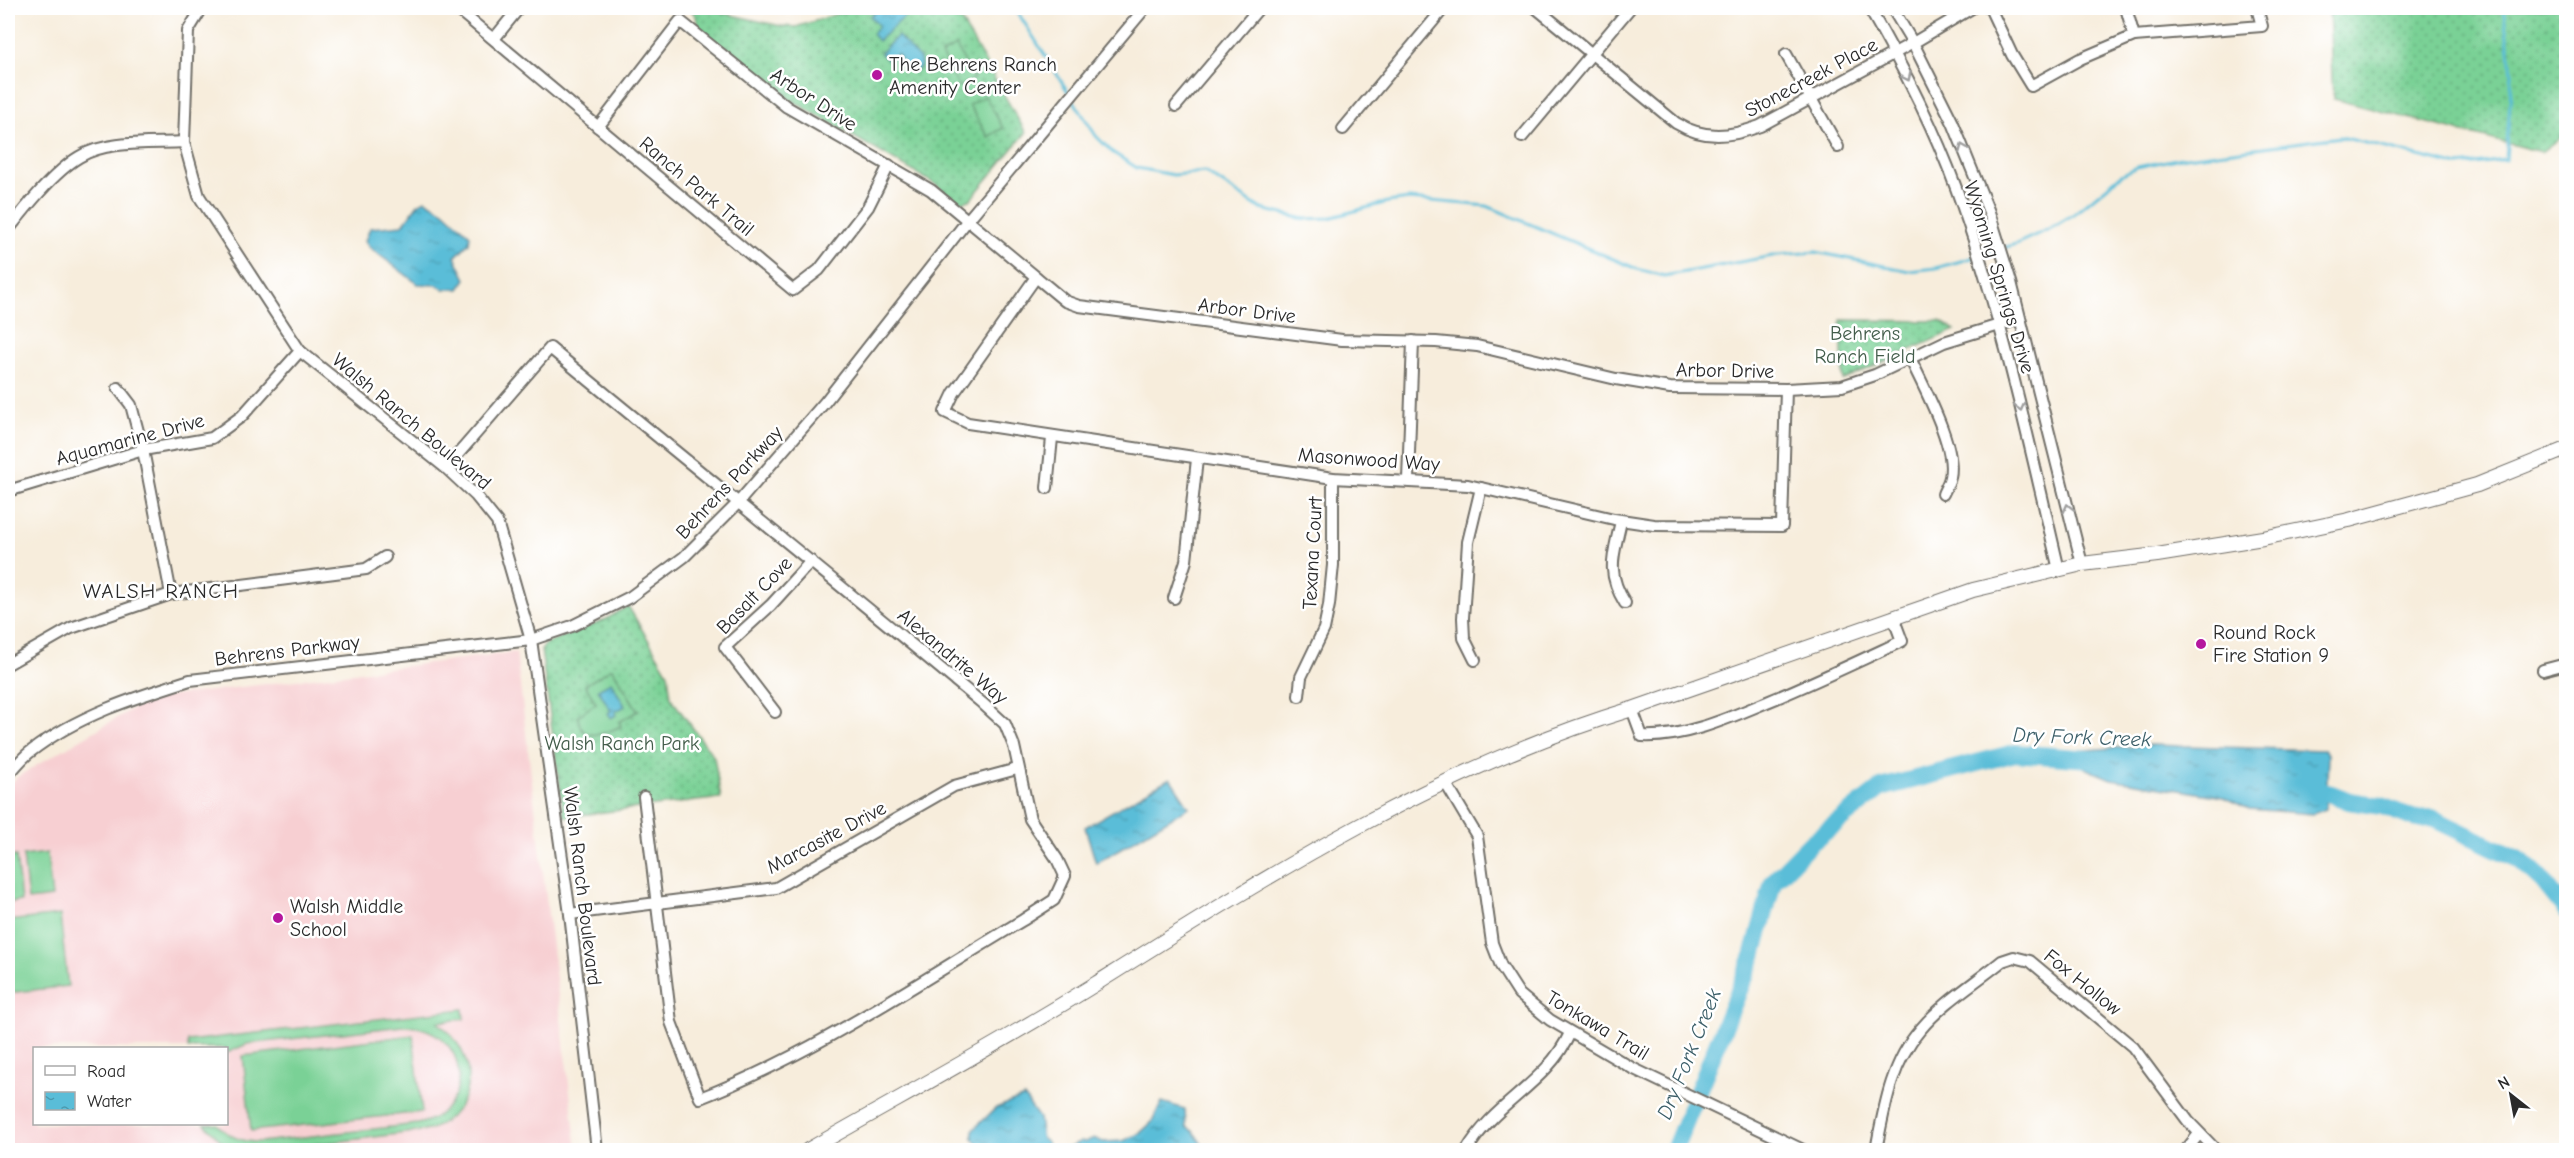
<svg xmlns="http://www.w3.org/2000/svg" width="2574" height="1158" font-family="'Comic Neue',sans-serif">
	<defs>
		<pattern id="grass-dots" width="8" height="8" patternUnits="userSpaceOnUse" patternTransform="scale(1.5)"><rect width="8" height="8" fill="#7ad196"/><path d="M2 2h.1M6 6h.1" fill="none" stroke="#64aa7b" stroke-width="1.8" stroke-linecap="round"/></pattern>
		<pattern id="water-ripples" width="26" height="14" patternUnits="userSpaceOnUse" patternTransform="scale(1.5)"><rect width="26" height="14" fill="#5abdd8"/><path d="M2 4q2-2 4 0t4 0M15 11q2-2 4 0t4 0" fill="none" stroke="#4b9aaf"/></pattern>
	</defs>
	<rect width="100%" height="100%" fill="#fff"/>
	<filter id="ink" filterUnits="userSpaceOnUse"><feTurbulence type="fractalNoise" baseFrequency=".0167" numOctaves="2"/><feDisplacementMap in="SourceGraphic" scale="12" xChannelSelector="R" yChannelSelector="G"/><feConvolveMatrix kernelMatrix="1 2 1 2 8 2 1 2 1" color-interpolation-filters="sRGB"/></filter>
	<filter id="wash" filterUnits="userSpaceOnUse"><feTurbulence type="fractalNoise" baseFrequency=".008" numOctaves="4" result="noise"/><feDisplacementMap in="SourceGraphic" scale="24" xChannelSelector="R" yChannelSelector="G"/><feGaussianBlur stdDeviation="1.35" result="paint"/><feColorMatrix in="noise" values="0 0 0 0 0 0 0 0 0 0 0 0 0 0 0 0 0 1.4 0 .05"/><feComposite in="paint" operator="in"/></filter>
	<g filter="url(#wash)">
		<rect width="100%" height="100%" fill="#f7eddc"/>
		<!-- built -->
		<path fill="#f7cfd2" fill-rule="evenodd" d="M516,652L577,1150H8V788L17,777L149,699ZM34,1048H226V1124H34Z"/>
		<!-- grass -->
		<g fill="url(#grass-dots)" stroke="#527e60" stroke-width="1.5">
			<polygon points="690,8 711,8 723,13 781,26 796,27 855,8 954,8 1026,133 970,200 958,203 935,184 765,85 749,65 726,47 720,48 700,30 696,17"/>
			<polygon points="2329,8 2566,8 2566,133 2541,152 2333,99"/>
			<polygon points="1841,320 1940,321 1955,330 1843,380"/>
			<polygon points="628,606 668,673 671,698 714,757 721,798 564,817 541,650 546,643 603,621"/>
		</g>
		<!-- pitch -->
		<g fill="#7ad196" stroke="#527e60" stroke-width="1.5">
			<polygon points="956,46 974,79 959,87 941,54"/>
			<polygon points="985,96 1003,128 988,137 969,105"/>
			<path d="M612,668L638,711L619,722L621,726C605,734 580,744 578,716L596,703L585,685Z"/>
			<polygon points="47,853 52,897 28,900 23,856"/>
			<polygon points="16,856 21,901 8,903 8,857"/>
			<polygon points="60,915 68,986 8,993 8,921"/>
			<path d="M463,1009L464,1019L437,1022C479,1052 480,1108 430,1130L271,1150H241L223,1143L205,1124H217C229,1137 242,1142 260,1142L417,1124C478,1111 471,1026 403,1026L247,1044L227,1053L226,1048H188V1041Z"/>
			<polygon points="413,1035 422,1112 251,1131 243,1056"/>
		</g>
		<!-- water -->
		<g fill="url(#water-ripples)" stroke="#427482" stroke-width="1.5">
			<polygon points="880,8 910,8 912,10 878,41 872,34 879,26 870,16"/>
			<path d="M898,36L920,59L921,66L915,71H909C903,65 902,58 897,54L889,61L881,54V52Z"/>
			<polygon points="425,200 444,211 470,235 469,243 455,257 466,279 459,289 443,289 437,285 418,284 369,247 365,241 370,228 403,225 418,204"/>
			<polygon points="611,682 625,706 615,712 616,715 611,718 608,713 611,711 598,689"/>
			<polygon points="2151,745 2324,750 2328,755 2326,809 2313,814 2249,809 2223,797 2111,779 2085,768 2075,751"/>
			<polygon points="1170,778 1189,807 1096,863 1085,827"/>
			<polygon points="1024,1097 1039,1118 1042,1139 1047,1142 1049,1150 981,1149 973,1139 973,1130 996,1108"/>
			<polygon points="1162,1102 1185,1109 1186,1127 1193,1131 1206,1150 1065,1150 1081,1141 1085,1142 1094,1138 1103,1142 1123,1141 1139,1134 1152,1122"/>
		</g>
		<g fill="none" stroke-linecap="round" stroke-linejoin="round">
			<!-- stream -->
			<g stroke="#5abdd8" stroke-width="3">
				<polyline points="1015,8 1096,136 1112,152 1137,168 1173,175 1205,172 1261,209 1304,219 1329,218 1388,202 1409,199 1487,206 1637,269 1664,276 1778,255 1816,252 1909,271 1936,268 1975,257"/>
				<polyline points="1982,255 2016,244 2051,228 2074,214 2121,175 2137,167 2186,157 2341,137 2459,166 2506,160 2512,73 2503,8"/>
			</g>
			<!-- river -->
			<g stroke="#5abdd8" stroke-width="18">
				<polyline points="2306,781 2321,790 2349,801 2382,806 2415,819 2432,818 2520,860 2542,880 2566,910"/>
				<polyline points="1674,1150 1753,956 1773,882 1811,843 1881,788 2015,753 2102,760"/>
			</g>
		</g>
	</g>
	<g filter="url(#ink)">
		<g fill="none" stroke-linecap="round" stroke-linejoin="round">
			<!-- minor casing -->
			<g stroke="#726f69" stroke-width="14">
				<g id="minor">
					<polyline points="202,8 188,31 184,142 199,196 300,351 446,468 476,496 497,522 531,640 570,914 597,1150"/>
					<polyline points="456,8 793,290 819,270 868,207 889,165"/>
					<path d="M1536,8L1676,123C1704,140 1731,137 1760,126L1913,43L1972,8"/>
					<path d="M1869,8C1902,65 1933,125 1956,188C2001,311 2029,442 2059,570"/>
					<polyline points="1892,8 1913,43 1953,123 1989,212 2011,282 2082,564"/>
					<polyline points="1990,8 2012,55 2031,86 2080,59 2134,36 2262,26 2257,8"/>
					<polyline points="2126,8 2134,36"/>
					<polyline points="494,39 519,8"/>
					<polyline points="1786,54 1838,147"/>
					<polyline points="1176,106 1259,8"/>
					<polyline points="598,127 680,21 787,107 931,190 1065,301 1079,306 1342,340 1436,342 1477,346 1616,379 1670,388 1786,389 1842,386 1875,375 1944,342 2019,319"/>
					<polyline points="1343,129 1444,8"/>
					<polyline points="1522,137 1630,8"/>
					<path d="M8,230C26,207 54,172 79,157C106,140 153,144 184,142"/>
					<polyline points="1036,277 954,393 945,412 968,423 1333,478 1468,485 1614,519 1654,525 1782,526 1786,389"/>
					<path d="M1910,358C1923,386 1957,447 1950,477C1949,483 1945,489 1943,494"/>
					<polyline points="118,388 131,405 143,450 171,594"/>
					<path d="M446,468L550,348C693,467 839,583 982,703L1005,724L1014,746L1030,819L1057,859L1065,876L1054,900L1023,920C919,982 812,1055 700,1098L671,1022L644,797"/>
					<polyline points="1408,480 1413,341"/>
					<polyline points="1047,488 1052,438"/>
					<polyline points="8,491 143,450 212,438 242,416 300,351"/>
					<path d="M1621,521C1614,554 1605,571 1625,603"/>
					<polyline points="1174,598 1186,561 1197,459"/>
					<polyline points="1475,660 1464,638 1463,618 1468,542 1481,488"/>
					<polyline points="8,664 71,628 171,594 366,569 385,557"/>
					<polyline points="2543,670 2566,664"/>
					<polyline points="1299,696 1301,677 1324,629 1329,605 1333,565 1333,478"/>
					<path d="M1632,709L1642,736C1684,738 1729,718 1767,702C1813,683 1857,662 1902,641L1893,617"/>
					<polyline points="775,712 725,647 771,605 811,561"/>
					<path d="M8,775C15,767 22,758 30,752C76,716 136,697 190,680L531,640L572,626L630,597L684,557L737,504L825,402L967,221L1145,8"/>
					<polyline points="1445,782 1477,836 1492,943 1501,966 1519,994 1550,1020 1632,1068 1803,1150"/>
					<polyline points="570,914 776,888 954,786 1017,769"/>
					<path d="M1467,1150C1495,1102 1547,1084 1570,1033"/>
					<path d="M1876,1150C1884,1109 1891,1063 1920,1030C1942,1003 1975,983 2002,961L2014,957L2030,961L2133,1047L2188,1121L2216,1150"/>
					<polyline points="2186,1150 2199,1134"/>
				</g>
			</g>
			<!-- major casing -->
			<g stroke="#726f69" stroke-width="16">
				<path id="major" d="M808,1150C904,1095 1003,1042 1097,983C1267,876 1439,767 1632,709L1973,590L2082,564L2157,555L2263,538L2349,520L2477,485L2566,449"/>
			</g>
			<!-- minor -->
			<use href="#minor" stroke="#fff" stroke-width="10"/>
			<!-- major -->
			<use href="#major" stroke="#fff" stroke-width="14"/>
		</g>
		<!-- one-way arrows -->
		<defs><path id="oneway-chevron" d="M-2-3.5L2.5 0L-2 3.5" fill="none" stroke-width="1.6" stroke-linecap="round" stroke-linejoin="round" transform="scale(1.5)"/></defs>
		<g stroke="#a0a0a0">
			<use href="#oneway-chevron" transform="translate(1907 77) rotate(65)"/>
			<use href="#oneway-chevron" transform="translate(1963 148) rotate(-112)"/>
			<use href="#oneway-chevron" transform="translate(2020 407) rotate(75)"/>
			<use href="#oneway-chevron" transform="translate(2068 508) rotate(-104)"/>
		</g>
	</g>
	<!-- markers -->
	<g fill="#b5179e" stroke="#fff" stroke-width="2">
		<circle cx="877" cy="75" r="6"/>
		<circle cx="2201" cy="644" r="6"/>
		<circle cx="278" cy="918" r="6"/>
	</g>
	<g text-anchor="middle" stroke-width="5" stroke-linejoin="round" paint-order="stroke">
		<!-- poi labels -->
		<g font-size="20" fill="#2b2b2b" stroke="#fff" text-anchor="start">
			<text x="889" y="71">The Behrens Ranch<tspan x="889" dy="23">Amenity Center</tspan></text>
			<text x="2213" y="639">Round Rock<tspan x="2213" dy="23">Fire Station 9</tspan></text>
			<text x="290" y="913">Walsh Middle<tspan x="290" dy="23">School</tspan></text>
		</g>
		<!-- street labels -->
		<g font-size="20" fill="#2b2b2b" stroke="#fff">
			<text transform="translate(1811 77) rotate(-28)" y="7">Stonecreek Place</text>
			<text transform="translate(814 99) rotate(33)" y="7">Arbor Drive</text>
			<text transform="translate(697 186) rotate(40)" y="7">Ranch Park Trail</text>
			<text transform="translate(2000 277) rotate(73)" y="7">Wyoming Springs Drive</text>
			<text transform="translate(1247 310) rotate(7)" y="7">Arbor Drive</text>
			<text transform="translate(1725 370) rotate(1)" y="7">Arbor Drive</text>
			<text transform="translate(412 421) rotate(40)" y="7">Walsh Ranch Boulevard</text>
			<text transform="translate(130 439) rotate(-15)" y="7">Aquamarine Drive</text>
			<text transform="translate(1369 459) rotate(4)" y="7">Masonwood Way</text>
			<text transform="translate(729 482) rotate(-47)" y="7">Behrens Parkway</text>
			<text transform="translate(1312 553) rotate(-87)" y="7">Texana Court</text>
			<text transform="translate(754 595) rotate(-46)" y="7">Basalt Cove</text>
			<text transform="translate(287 650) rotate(-7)" y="7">Behrens Parkway</text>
			<text transform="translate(953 656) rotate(40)" y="7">Alexandrite Way</text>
			<text transform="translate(826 837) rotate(-28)" y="7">Marcasite Drive</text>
			<text transform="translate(583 886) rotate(83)" y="7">Walsh Ranch Boulevard</text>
			<text transform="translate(2083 982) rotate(39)" y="7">Fox Hollow</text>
			<text transform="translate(1598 1025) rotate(31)" y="7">Tonkawa Trail</text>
		</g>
		<!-- park labels -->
		<g font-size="20" fill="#435d4b" stroke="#fff">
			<text x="1865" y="340">Behrens<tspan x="1865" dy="23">Ranch Field</tspan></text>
			<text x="622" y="750">Walsh Ranch Park</text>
		</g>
		<!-- neighbourhood labels -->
		<g font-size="21" letter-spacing="1.5" fill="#2b2b2b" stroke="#fff">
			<text x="161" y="598">WALSH RANCH</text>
		</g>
		<!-- water labels -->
		<g font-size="21" font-style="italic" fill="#3b5e68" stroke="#fff">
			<text transform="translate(2082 737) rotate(2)" y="7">Dry Fork Creek</text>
			<text transform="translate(1689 1054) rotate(-68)" y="7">Dry Fork Creek</text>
		</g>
	</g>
	<!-- margin -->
	<rect width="2574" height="1158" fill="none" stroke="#fff" stroke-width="30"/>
	<!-- legend -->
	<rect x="33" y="1047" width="195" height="78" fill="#ffffff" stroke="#aaaaaa" stroke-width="1.5"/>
	<rect x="45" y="1066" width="30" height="9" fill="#ffffff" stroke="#aaaaaa" stroke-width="1.5"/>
	<text x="87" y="1077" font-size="18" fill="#2b2b2b">Road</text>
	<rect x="45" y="1092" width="30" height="18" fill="url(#water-ripples)" stroke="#aaaaaa" stroke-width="1.5"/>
	<text x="87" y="1107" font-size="18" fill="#2b2b2b">Water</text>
	<!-- north arrow -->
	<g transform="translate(2511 1095) rotate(329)" stroke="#ffffff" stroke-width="4.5" paint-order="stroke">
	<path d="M0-4.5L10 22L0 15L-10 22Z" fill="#2b2b2b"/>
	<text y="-9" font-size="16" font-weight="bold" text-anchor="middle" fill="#2b2b2b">N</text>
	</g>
</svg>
